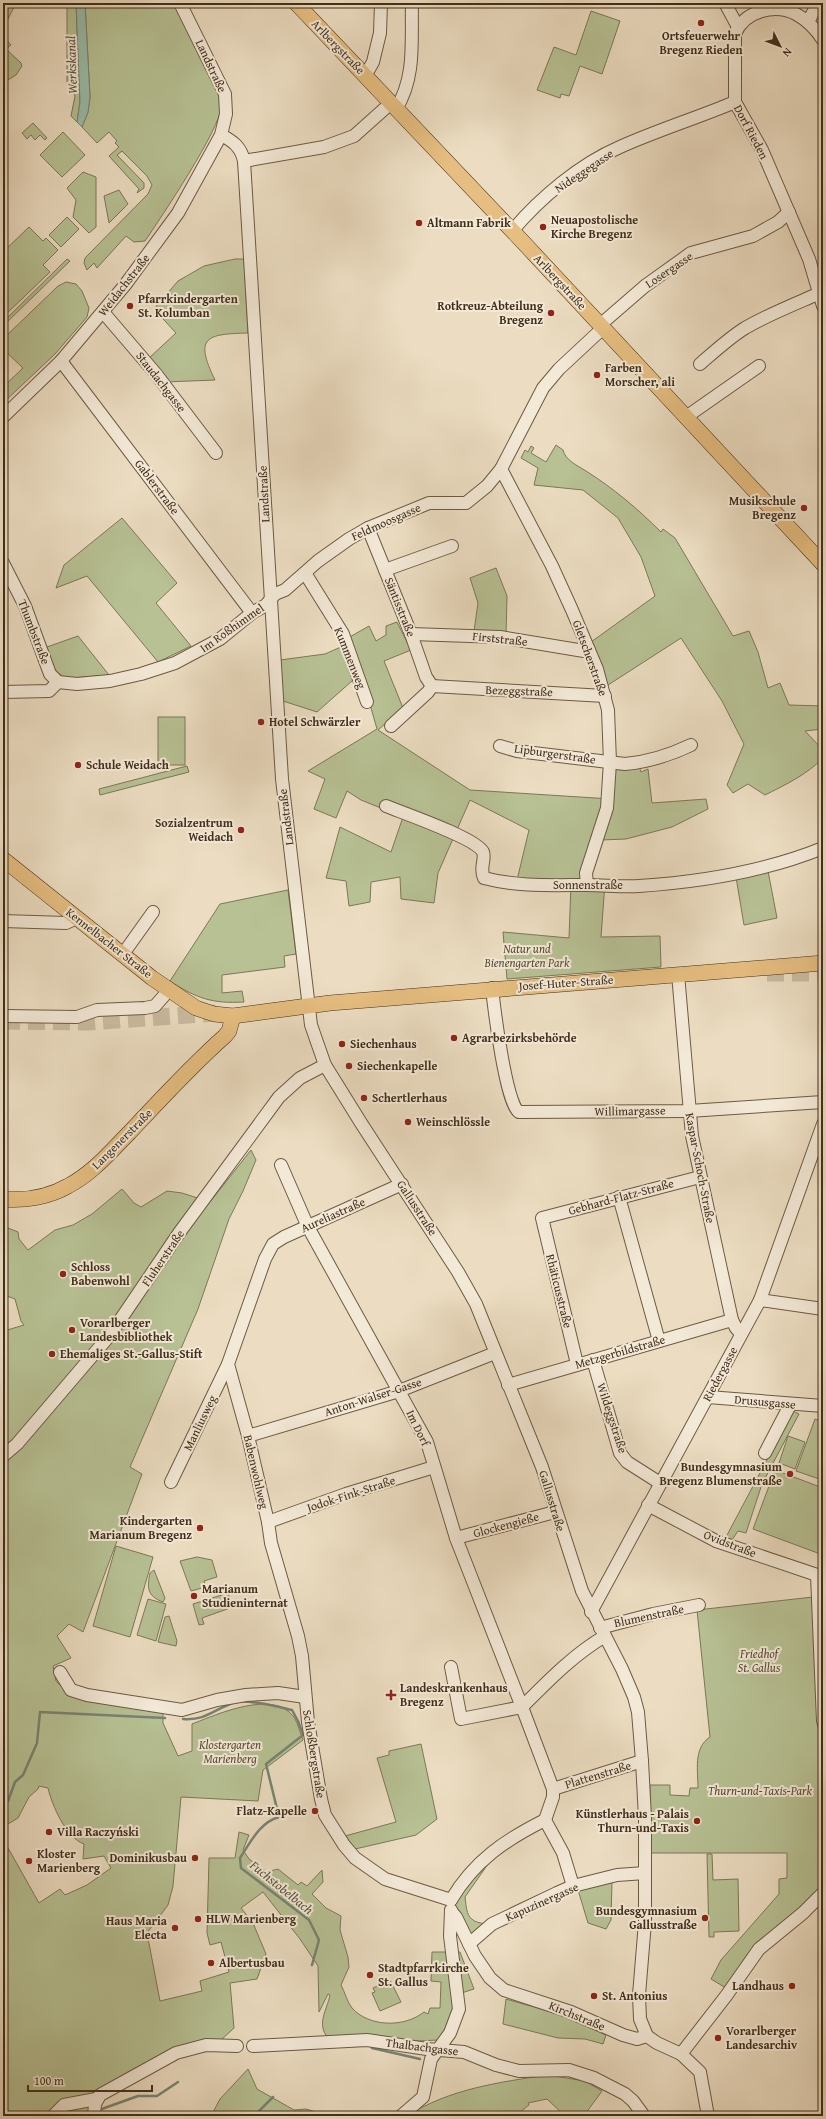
<svg xmlns="http://www.w3.org/2000/svg" width="826" height="2119" font-family="'Gentium Book Plus',serif">
	<rect width="100%" height="100%" fill="#ecddc2"/>
	<filter id="stains"><feTurbulence type="fractalNoise" baseFrequency=".005" numOctaves="4"/><feColorMatrix values="0 0 0 0 .2 0 0 0 0 .09 0 0 0 0 .02 0 0 0 .5 -.17"/></filter>
	<radialGradient id="worn" r=".72"><stop offset=".6" stop-color="#630" stop-opacity="0"/><stop offset="1" stop-color="#630" stop-opacity=".3"/></radialGradient>
	<!-- green -->
	<g fill="#b7c194" stroke="#7c7857">
		<polygon points="3,3 16,3 3,29"/>
		<polygon points="67,3 76,3 80,102 77,122 71,116 75,96 67,82"/>
		<path d="M85,3H175C187,26 220,82 221,106C222,127 160,219 145,241L134,242L126,236L97,268L94,263L87,270L84,263L85,258L148,194L152,185L147,176L122,151L117,155L144,183V188L137,193L139,189L109,156L119,147L115,143L117,141L109,132L97,143L82,127L88,112L90,97Z"/>
		<polygon points="591,11 620,21 602,74 580,66 569,96 561,94 560,98 537,90 554,47 576,55"/>
		<polygon points="3,36 11,45 6,49 21,63 22,66 16,75 3,83"/>
		<polygon points="33,123 47,138 45,140 40,135 35,140 31,135 27,139 22,133"/>
		<polygon points="63,132 85,155 62,177 40,155"/>
		<polygon points="83,172 96,177 96,227 89,233 73,217 76,200 67,188"/>
		<polygon points="119,190 128,204 109,223 104,196"/>
		<polygon points="67,217 79,229 61,247 49,235"/>
		<polygon points="29,227 43,241 46,238 58,250 43,265 50,272 3,317 3,252"/>
		<polygon points="67,259 70,261 3,326 3,322"/>
		<path d="M235,259H244L248,333C206,334 194,337 215,380L165,382L148,359L176,333L154,309L178,281L204,266Z"/>
		<polygon points="66,282 76,284 82,291 89,308 87,317 55,354 3,403 3,387 23,368 3,349 3,339 58,286"/>
		<path d="M556,445L563,450C565,460 578,466 586,471C613,488 638,509 661,532L663,529L675,538L733,636L749,631L758,652L768,688L780,683L789,705L823,706V729L805,731L823,750V758C806,775 787,784 765,795L748,784L733,793L727,785L744,744L722,701L681,638L605,687L591,642L655,596L641,557L618,518L583,490L534,485L538,468L521,458L525,450L528,452L531,446L534,448L531,453L546,462Z"/>
		<polygon points="122,518 177,583 156,603 191,646 158,662 87,576 56,588 64,565"/>
		<polygon points="496,568 507,596 506,635 474,631 478,603 470,578"/>
		<polygon points="397,622 411,650 384,661 403,708 378,730 470,790 611,799 615,769 639,766 641,772 648,769 652,803 706,799 708,809 672,827 626,839 601,840 590,873 592,881 605,883 601,937 660,936 661,967 507,979 503,932 569,938 571,884 517,880 529,830 470,800 438,873 434,903 401,899 400,877 371,882 370,902 349,906 346,881 326,878 340,827 391,852 403,817 361,800 347,791 336,818 314,809 325,779 308,771 377,729 361,673 317,712 283,701 280,660 325,654 350,643 348,638 369,626 376,641 386,635 386,626"/>
		<path d="M78,636L109,675L70,678C53,676 51,661 47,647Z"/>
		<rect x="158" y="717" width="27" height="48"/>
		<polygon points="187,766 189,772 100,795 99,789"/>
		<polygon points="768,871 777,918 744,925 736,877"/>
		<path d="M288,890L296,954L284,956L285,967L222,975V993L242,991L244,1002C212,1004 196,998 170,981L220,904Z"/>
		<path d="M251,1150L256,1160L243,1191L229,1219L198,1309L130,1467L142,1474L83,1632L69,1624L57,1636L71,1658L53,1666L56,1681L67,1692L163,1709V1723L178,1756L192,1751V1724C218,1714 273,1689 294,1717C298,1723 300,1733 303,1740L263,1770L258,1801L181,1797L173,1886L168,1905L147,1933L160,2001L202,1991L200,1981L229,1972L221,1942L210,1945L207,1933L209,1858H235L239,1832L249,1835L243,1850L249,1859L267,1872L278,1869L298,1885L301,1882L307,1886L322,1870L323,1882L312,1894L326,1908L341,1916L340,1930L348,1957L349,1967L341,1985C345,1992 347,2002 352,2008C369,2027 404,2028 424,2012L428,2014L430,2008H440L441,1982L431,1981L432,1952H460L474,1989L452,1996L453,2018L438,2040L418,2041L385,2038H328C316,2024 327,2010 330,1995L328,1994L319,2012L318,1966L300,1939L263,1892L241,1908L253,1923L266,1954L257,1979L230,1983L234,2028L221,2040L145,2068L89,2095L91,2116H3V1839L39,1903L60,1889L65,1895L87,1885L111,1868L104,1856L83,1859L84,1844C66,1838 52,1805 48,1788L39,1786L38,1789L29,1797L18,1818L3,1827V1328L4,1331L24,1325L21,1321L15,1299L7,1296L3,1292V1226L18,1232L19,1239L28,1250L55,1230L73,1225L92,1214L122,1189L134,1203L141,1207L167,1191L182,1193L210,1202Z"/>
		<polygon points="793,1411 799,1414 762,1484 746,1533 738,1531 732,1540 726,1537"/>
		<polygon points="815,1419 823,1422 822,1480 796,1471"/>
		<polygon points="788,1436 805,1442 795,1469 779,1463"/>
		<polygon points="775,1470 823,1488 823,1555 753,1529"/>
		<polygon points="116,1546 153,1557 130,1637 93,1626"/>
		<polygon points="197,1557 212,1560 217,1577 204,1581 206,1587 191,1591 180,1561"/>
		<path d="M154,1570L165,1598L163,1602C147,1596 147,1588 150,1573Z"/>
		<polygon points="228,1593 233,1607 202,1618 204,1624 199,1625 193,1604"/>
		<path d="M813,1597L818,1727L823,1738V1890L726,1988L711,1979L721,1960L779,1894V1879L787,1878V1853H650V1785H670V1795L689,1796L690,1788H698C698,1771 693,1748 710,1737L697,1610Z"/>
		<polygon points="148,1599 166,1604 156,1641 137,1635"/>
		<polygon points="169,1616 177,1641 176,1646 158,1642 165,1617"/>
		<polygon points="421,1744 437,1819 416,1835 355,1849 345,1836 396,1822 377,1758 389,1755 389,1751"/>
		<polygon points="707,1854 712,1854 713,1880 738,1879 739,1931 714,1932 714,1937 709,1937"/>
		<path d="M484,1860L488,1864L465,1897C467,1914 467,1922 487,1924L469,1939L455,1912L454,1901Z"/>
		<polygon points="612,1881 611,1920 606,1929 588,1923 578,1890"/>
		<polygon points="390,1980 401,2002 380,2011 372,1993 375,1992 373,1988"/>
		<polygon points="506,1999 555,2013 606,2035 603,2044 585,2039 558,2038 503,2024"/>
		<polygon points="248,2069 257,2089 294,2110 306,2109 329,2116 211,2116 220,2099"/>
		<path d="M548,2075L585,2081L602,2091L586,2113L588,2116H565L547,2099L528,2103L529,2105L515,2116H407C449,2089 500,2082 548,2075Z"/>
	</g>
	<!-- water -->
	<polygon fill="#9abdac" stroke="#768472" points="76,3 85,3 90,97 88,112 82,127 77,122 80,102"/>
	<g fill="none" stroke-linecap="round" stroke-linejoin="round">
		<!-- stream -->
		<g stroke="#768472" stroke-width="2.5">
			<path d="M183,1719C207,1721 215,1708 236,1702C248,1699 279,1707 292,1710L298,1721L303,1735L266,1764L279,1817C260,1822 250,1843 240,1858L241,1868L309,1920L319,1940L312,1965"/>
			<polyline points="3,1805 8,1801 15,1782 23,1775 37,1743 40,1712 165,1718"/>
			<polyline points="372,2048 420,2059"/>
			<polyline points="99,2110 138,2096 157,2096 178,2082"/>
			<polyline points="254,2116 273,2097"/>
		</g>
		<!-- highway-tunnel -->
		<g stroke="#cabaa0" stroke-width="17" stroke-dasharray="17 8" stroke-linecap="butt">
			<polyline points="767,973 823,973"/>
			<polyline points="3,1021 88,1022 216,1013"/>
		</g>
		<!-- minor casing -->
		<g stroke="#6c5a44" stroke-width="14">
			<g id="minor">
				<polyline points="725,3 738,27"/>
				<polyline points="808,22 818,3"/>
				<path d="M823,40C816,29 807,20 796,14C775,3 744,11 735,34V102L762,150L809,259L823,306"/>
				<polyline points="365,76 373,62 380,33 381,3"/>
				<path d="M396,109C416,77 411,41 412,5"/>
				<path d="M221,135C233,141 241,147 244,161L282,779L311,1025L325,1065L361,1123L458,1272L476,1304L542,1467L582,1591L622,1669L634,1697L638,1712L642,1761L645,1818V1922L639,1995L640,2019L647,2036L657,2043L681,2054L700,2072L708,2116"/>
				<polyline points="244,161 324,147 354,136 391,103"/>
				<path d="M512,231C540,198 580,164 620,147C658,130 697,118 735,102"/>
				<polyline points="103,312 156,374 216,453"/>
				<polyline points="600,325 645,286 691,253 753,236 778,222 789,212"/>
				<polyline points="61,361 252,613"/>
				<path d="M700,364C714,352 729,338 745,328C769,314 795,304 820,293"/>
				<polyline points="3,417 61,361 125,285 178,213 221,135 226,114 225,94 180,3"/>
				<polyline points="686,417 759,366"/>
				<polyline points="501,469 552,566 572,610 597,669 608,710 610,762 607,808 586,873 587,885"/>
				<polyline points="368,528 411,634 426,677 432,686"/>
				<polyline points="3,563 25,606 50,674 58,682 77,684 110,681 141,674 175,663 220,639 252,613 266,605 275,594 285,590 318,561 349,539 368,528 429,503 466,503 487,486 501,469 543,388 559,369 603,328"/>
				<polyline points="385,570 452,546"/>
				<polyline points="305,573 343,634 367,702"/>
				<polyline points="411,634 500,637 584,651 589,650"/>
				<polyline points="432,686 605,696"/>
				<polyline points="3,692 49,691 58,682"/>
				<polyline points="391,726 428,692 432,686"/>
				<path d="M500,746L517,751L625,764C649,762 670,755 691,745"/>
				<path d="M386,806C403,813 476,838 483,852C486,859 479,868 484,878C518,887 553,885 587,885C604,885 622,887 639,886C700,882 766,871 823,848"/>
				<polyline points="3,921 66,923 77,918"/>
				<polyline points="123,954 153,912"/>
				<polyline points="678,974 692,1136 732,1320 736,1328 741,1334"/>
				<path d="M492,988C494,1007 506,1105 519,1112L689,1111L823,1102"/>
				<polyline points="3,1016 77,1017 97,1010 145,1008 155,1006 169,990"/>
				<polyline points="281,1165 308,1227 427,1442 456,1538 522,1707 461,1719 451,1667"/>
				<polyline points="402,1184 284,1237 273,1244 265,1259 228,1364 248,1436 268,1522 271,1543 298,1636 302,1656 308,1722 321,1799 325,1815 344,1845 355,1858 385,1879 451,1900"/>
				<polyline points="619,1197 659,1341"/>
				<polyline points="760,1300 823,1309"/>
				<polyline points="593,1360 620,1453 627,1462 660,1483"/>
				<polyline points="577,1364 542,1218 700,1177"/>
				<polyline points="508,1385 732,1320"/>
				<polyline points="708,1397 823,1406"/>
				<polyline points="248,1436 399,1391 495,1353"/>
				<polyline points="765,1453 790,1405"/>
				<polyline points="3,1456 17,1444 110,1335 179,1233 279,1097 300,1078 325,1065"/>
				<polyline points="171,1482 228,1364"/>
				<polyline points="648,1505 716,1541 823,1577"/>
				<polyline points="268,1522 346,1494 434,1467"/>
				<polyline points="456,1538 555,1512"/>
				<polyline points="817,1575 823,1721"/>
				<polyline points="591,1612 760,1300 823,1124"/>
				<polyline points="600,1628 653,1614 699,1605"/>
				<polyline points="60,1672 71,1690 87,1695 182,1710 217,1700 246,1695 278,1693 305,1697"/>
				<polyline points="553,1789 642,1761"/>
				<polyline points="545,1820 563,1853 573,1886"/>
				<path d="M451,1900C474,1861 505,1840 545,1820L553,1797V1789L522,1707C548,1681 573,1655 605,1636"/>
				<polyline points="451,1911 456,1917 475,1956 490,1978 504,1990 571,2012 623,2035 637,2039 647,2036"/>
				<polyline points="469,1944 492,1924 557,1893 573,1886 617,1875 645,1873"/>
				<polyline points="253,2046 367,2040 427,2049 464,2052 496,2065 519,2071 569,2070 594,2078 625,2094 633,2101 644,2116"/>
				<polyline points="681,2054 726,1996 759,1949 803,1913 823,1893"/>
				<polyline points="53,2116 64,2105 96,2099"/>
				<polyline points="94,2116 95,2104 100,2095 176,2053 206,2045 237,2046"/>
				<polyline points="401,2116 423,2097 431,2059 450,2033 459,2009 450,1936 451,1910"/>
			</g>
		</g>
		<!-- major casing -->
		<g stroke="#412e1a" stroke-width="16">
			<g id="major">
				<polyline points="296,3 522,241 823,564"/>
				<polyline points="3,859 152,978 196,1008 214,1014 233,1016 330,1003 823,963"/>
				<path d="M3,1199C25,1201 49,1197 68,1186C93,1173 111,1151 130,1132C161,1099 191,1066 225,1036L229,1031L233,1016"/>
			</g>
		</g>
		<!-- minor -->
		<use href="#minor" stroke="#f3e9d7" stroke-width="12"/>
		<!-- major -->
		<use href="#major" stroke="#e6be81" stroke-width="15"/>
	</g>
	<!-- markers -->
	<g fill="#8f2418" stroke="#f3e9d7" stroke-width="1.5">
		<circle cx="701" cy="23" r="4"/>
		<circle cx="419" cy="223" r="4"/>
		<circle cx="543" cy="227" r="4"/>
		<circle cx="130" cy="306" r="4"/>
		<circle cx="551" cy="313" r="4"/>
		<circle cx="597" cy="375" r="4"/>
		<circle cx="804" cy="508" r="4"/>
		<circle cx="261" cy="722" r="4"/>
		<circle cx="78" cy="765" r="4"/>
		<circle cx="241" cy="830" r="4"/>
		<circle cx="454" cy="1038" r="4"/>
		<circle cx="342" cy="1044" r="4"/>
		<circle cx="349" cy="1066" r="4"/>
		<circle cx="364" cy="1098" r="4"/>
		<circle cx="408" cy="1122" r="4"/>
		<circle cx="63" cy="1274" r="4"/>
		<circle cx="72" cy="1330" r="4"/>
		<circle cx="52" cy="1354" r="4"/>
		<circle cx="790" cy="1474" r="4"/>
		<circle cx="200" cy="1528" r="4"/>
		<circle cx="194" cy="1596" r="4"/>
		<path d="M389 1689h4v4h4v4h-4v4h-4v-4h-4v-4h4z"/>
		<circle cx="315" cy="1811" r="4"/>
		<circle cx="697" cy="1821" r="4"/>
		<circle cx="49" cy="1832" r="4"/>
		<circle cx="195" cy="1858" r="4"/>
		<circle cx="29" cy="1861" r="4"/>
		<circle cx="705" cy="1918" r="4"/>
		<circle cx="198" cy="1919" r="4"/>
		<circle cx="175" cy="1928" r="4"/>
		<circle cx="211" cy="1963" r="4"/>
		<circle cx="370" cy="1975" r="4"/>
		<circle cx="792" cy="1986" r="4"/>
		<circle cx="594" cy="1996" r="4"/>
		<circle cx="718" cy="2038" r="4"/>
	</g>
	<g text-anchor="middle" stroke-width="4" stroke-linejoin="round" paint-order="stroke">
		<!-- poi labels -->
		<g font-size="12" font-weight="bold" fill="#412e1a" stroke="#f3e9d7" text-anchor="start">
			<text x="701" y="40" text-anchor="middle">Ortsfeuerwehr<tspan x="701" dy="14">Bregenz Rieden</tspan></text>
			<text x="551" y="224">Neuapostolische<tspan x="551" dy="14">Kirche Bregenz</tspan></text>
			<text x="427" y="227">Altmann Fabrik</text>
			<text x="138" y="303">Pfarrkindergarten<tspan x="138" dy="14">St. Kolumban</tspan></text>
			<text x="543" y="310" text-anchor="end">Rotkreuz-Abteilung<tspan x="543" dy="14">Bregenz</tspan></text>
			<text x="605" y="372">Farben<tspan x="605" dy="14">Morscher, ali</tspan></text>
			<text x="796" y="505" text-anchor="end">Musikschule<tspan x="796" dy="14">Bregenz</tspan></text>
			<text x="269" y="726">Hotel Schwärzler</text>
			<text x="86" y="769">Schule Weidach</text>
			<text x="233" y="827" text-anchor="end">Sozialzentrum<tspan x="233" dy="14">Weidach</tspan></text>
			<text x="462" y="1042">Agrarbezirksbehörde</text>
			<text x="350" y="1048">Siechenhaus</text>
			<text x="357" y="1070">Siechenkapelle</text>
			<text x="372" y="1102">Schertlerhaus</text>
			<text x="416" y="1126">Weinschlössle</text>
			<text x="71" y="1271">Schloss<tspan x="71" dy="14">Babenwohl</tspan></text>
			<text x="80" y="1327">Vorarlberger<tspan x="80" dy="14">Landesbibliothek</tspan></text>
			<text x="60" y="1358">Ehemaliges St.-Gallus-Stift</text>
			<text x="782" y="1471" text-anchor="end">Bundesgymnasium<tspan x="782" dy="14">Bregenz Blumenstraße</tspan></text>
			<text x="192" y="1525" text-anchor="end">Kindergarten<tspan x="192" dy="14">Marianum Bregenz</tspan></text>
			<text x="202" y="1593">Marianum<tspan x="202" dy="14">Studieninternat</tspan></text>
			<text x="400" y="1692">Landeskrankenhaus<tspan x="400" dy="14">Bregenz</tspan></text>
			<text x="307" y="1815" text-anchor="end">Flatz-Kapelle</text>
			<text x="689" y="1818" text-anchor="end">Künstlerhaus - Palais<tspan x="689" dy="14">Thurn-und-Taxis</tspan></text>
			<text x="57" y="1836">Villa Raczyński</text>
			<text x="37" y="1858">Kloster<tspan x="37" dy="14">Marienberg</tspan></text>
			<text x="187" y="1862" text-anchor="end">Dominikusbau</text>
			<text x="697" y="1915" text-anchor="end">Bundesgymnasium<tspan x="697" dy="14">Gallusstraße</tspan></text>
			<text x="206" y="1923">HLW Marienberg</text>
			<text x="167" y="1925" text-anchor="end">Haus Maria<tspan x="167" dy="14">Electa</tspan></text>
			<text x="219" y="1967">Albertusbau</text>
			<text x="378" y="1972">Stadtpfarrkirche<tspan x="378" dy="14">St. Gallus</tspan></text>
			<text x="784" y="1990" text-anchor="end">Landhaus</text>
			<text x="602" y="2000">St. Antonius</text>
			<text x="726" y="2035">Vorarlberger<tspan x="726" dy="14">Landesarchiv</tspan></text>
		</g>
		<!-- street labels -->
		<g font-size="12" fill="#412e1a" stroke="#f3e9d7">
			<text transform="translate(338 47) rotate(46)" y="4">Arlbergstraße</text>
			<text transform="translate(211 66) rotate(65)" y="4">Landstraße</text>
			<text transform="translate(751 132) rotate(62)" y="4">Dorf Rieden</text>
			<text transform="translate(584 171) rotate(-34)" y="4">Nideggegasse</text>
			<text transform="translate(669 270) rotate(-34)" y="4">Losergasse</text>
			<text transform="translate(560 282) rotate(47)" y="4">Arlbergstraße</text>
			<text transform="translate(124 285) rotate(-52)" y="4">Weidachstraße</text>
			<text transform="translate(161 382) rotate(52)" y="4">Staudachgasse</text>
			<text transform="translate(157 487) rotate(53)" y="4">Gablerstraße</text>
			<text transform="translate(264 494) rotate(-93)" y="4">Landstraße</text>
			<text transform="translate(386 522) rotate(-24)" y="4">Feldmoosgasse</text>
			<text transform="translate(400 607) rotate(68)" y="4">Säntisstraße</text>
			<text transform="translate(232 628) rotate(-35)" y="4">Im Roßhimmel</text>
			<text transform="translate(34 632) rotate(69)" y="4">Thumbstraße</text>
			<text transform="translate(500 639) rotate(6)" y="4">Firststraße</text>
			<text transform="translate(350 658) rotate(68)" y="4">Kummenweg</text>
			<text transform="translate(590 658) rotate(70)" y="4">Gletscherstraße</text>
			<text transform="translate(519 691) rotate(2)" y="4">Bezeggstraße</text>
			<text transform="translate(555 754) rotate(8)" y="4">Lipburgerstraße</text>
			<text transform="translate(286 817) rotate(-97)" y="4">Landstraße</text>
			<text x="588" y="889">Sonnenstraße</text>
			<text transform="translate(109 943) rotate(38)" y="4">Kennelbacher Straße</text>
			<text transform="translate(566 983) rotate(-4)" y="4">Josef-Huter-Straße</text>
			<text transform="translate(630 1111) rotate(-1)" y="4">Willimargasse</text>
			<text transform="translate(122 1139) rotate(-45)" y="4">Langenerstraße</text>
			<text transform="translate(700 1168) rotate(79)" y="4">Kaspar-Schoch-Straße</text>
			<text transform="translate(621 1197) rotate(-15)" y="4">Gebhard-Flatz-Straße</text>
			<text transform="translate(417 1208) rotate(57)" y="4">Gallusstraße</text>
			<text transform="translate(333 1215) rotate(-24)" y="4">Aureliastraße</text>
			<text transform="translate(163 1258) rotate(-56)" y="4">Fluherstraße</text>
			<text transform="translate(559 1291) rotate(76)" y="4">Rhäticusstraße</text>
			<text transform="translate(620 1352) rotate(-16)" y="4">Metzgerbildstraße</text>
			<text transform="translate(720 1374) rotate(-62)" y="4">Riedergasse</text>
			<text transform="translate(373 1397) rotate(-18)" y="4">Anton-Walser-Gasse</text>
			<text transform="translate(765 1402) rotate(5)" y="4">Drususgasse</text>
			<text transform="translate(612 1418) rotate(72)" y="4">Wildeggstraße</text>
			<text transform="translate(200 1423) rotate(-64)" y="4">Manliusweg</text>
			<text transform="translate(418 1428) rotate(64)" y="4">Im Dorf</text>
			<text transform="translate(256 1472) rotate(77)" y="4">Babenwohlweg</text>
			<text transform="translate(351 1494) rotate(-18)" y="4">Jodok-Fink-Straße</text>
			<text transform="translate(552 1501) rotate(73)" y="4">Gallusstraße</text>
			<text transform="translate(506 1525) rotate(-15)" y="4">Glockengieße</text>
			<text transform="translate(730 1544) rotate(21)" y="4">Ovidstraße</text>
			<text transform="translate(649 1616) rotate(-12)" y="4">Blumenstraße</text>
			<text transform="translate(314 1754) rotate(81)" y="4">Schloßbergstraße</text>
			<text transform="translate(598 1775) rotate(-17)" y="4">Plattenstraße</text>
			<text transform="translate(542 1902) rotate(-24)" y="4">Kapuzinergasse</text>
			<text transform="translate(577 2016) rotate(22)" y="4">Kirchstraße</text>
			<text transform="translate(422 2047) rotate(7)" y="4">Thalbachgasse</text>
		</g>
		<!-- park labels -->
		<g font-size="12" font-style="italic" fill="#594b32" stroke="#f3e9d7">
			<text x="527" y="953">Natur und<tspan x="527" dy="14">Bienengarten Park</tspan></text>
			<text x="759" y="1658">Friedhof<tspan x="759" dy="14">St. Gallus</tspan></text>
			<text x="230" y="1749">Klostergarten<tspan x="230" dy="14">Marienberg</tspan></text>
			<text x="760" y="1795">Thurn-und-Taxis-Park</text>
		</g>
		<!-- water labels -->
		<g font-size="13" font-style="italic" fill="#57523e" stroke="#f3e9d7">
			<text transform="translate(71 65) rotate(-92)" y="5">Werkskanal</text>
			<text transform="translate(282 1887) rotate(39)" y="5">Fuchstobelbach</text>
		</g>
	</g>
	<!-- margin -->
	<rect width="826" height="2119" fill="none" stroke="#ecddc2" stroke-width="16"/>
	<rect x="4" y="4" width="818" height="2111" fill="none" stroke="#412e1a" stroke-width="2"/>
	<rect x="8" y="8" width="810" height="2103" fill="none" stroke="#412e1a"/>
	<!-- north arrow -->
	<g transform="translate(780 46) rotate(132)" stroke="#f3e9d7" stroke-width="3" paint-order="stroke">
	<path d="M0-3L7 15L0 10L-7 15Z" fill="#412e1a"/>
	<text y="-6" font-size="11" font-weight="bold" text-anchor="middle" fill="#412e1a">N</text>
	</g>
	<!-- scale -->
	<path d="M28 2085v6h124v-6" fill="none" stroke="#412e1a" stroke-width="2"/>
	<text x="34" y="2085" font-size="12" fill="#412e1a" stroke="#f3e9d7" stroke-width="3" paint-order="stroke">100 m</text>
	<rect width="100%" height="100%" filter="url(#stains)"/>
	<rect width="100%" height="100%" fill="url(#worn)"/>
</svg>
